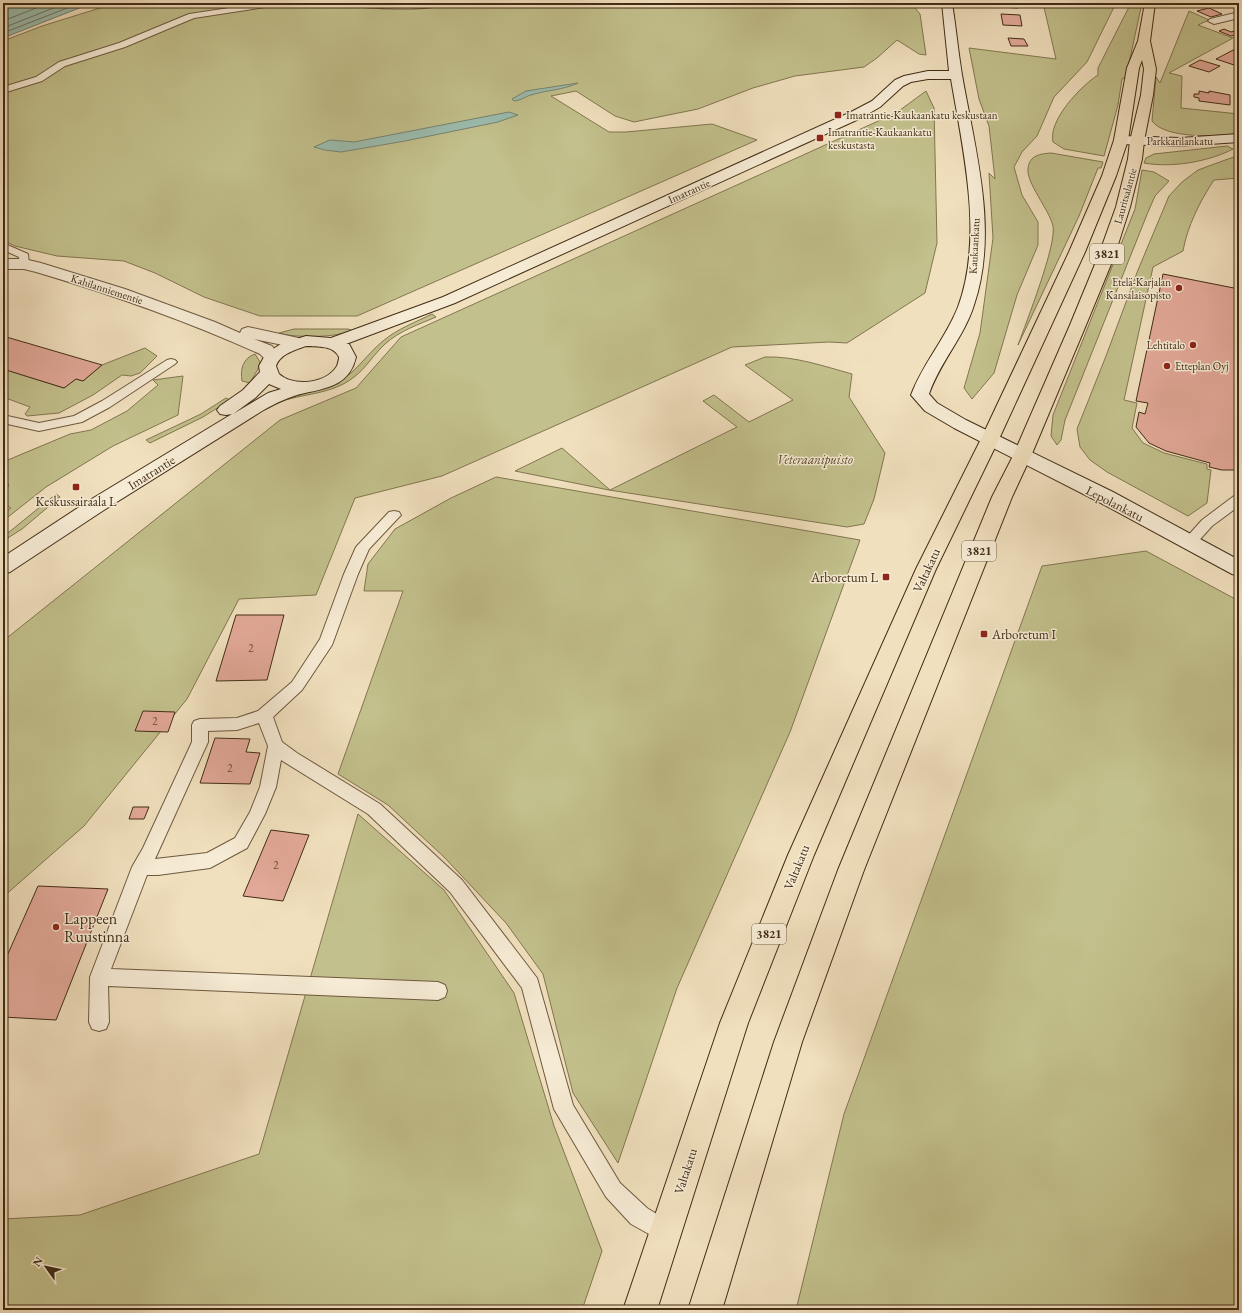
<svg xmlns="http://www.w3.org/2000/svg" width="1242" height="1313" font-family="'EB Garamond',serif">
	<rect width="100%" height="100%" fill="#f1e0be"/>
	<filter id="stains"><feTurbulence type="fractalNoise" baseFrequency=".005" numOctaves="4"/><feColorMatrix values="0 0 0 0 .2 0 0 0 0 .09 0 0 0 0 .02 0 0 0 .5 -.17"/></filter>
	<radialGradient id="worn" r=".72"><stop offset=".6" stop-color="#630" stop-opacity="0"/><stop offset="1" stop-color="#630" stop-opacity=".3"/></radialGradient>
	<!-- green -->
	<g fill="#c2c08c" stroke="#827650">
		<polygon points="107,3 911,3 920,14 926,55 919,54 897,40 877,58 864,67 795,76 753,88 698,109 634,122 615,116 576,91 551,96 609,132 626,132 712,124 757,140 357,316 260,316 204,297 155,273 124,261 57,256 15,246 3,240 3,41 42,26 100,8"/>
		<polygon points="1043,3 1116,3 1087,62 1054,97 1037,136 1022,152 1014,167 1022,195 1038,222 1038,245 1017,295 994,373 972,399 964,388 980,333 993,238 989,173 995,179 989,126 979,99 969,48 1056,59"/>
		<path d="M1131,3H1142L1126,77L1122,79L1118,105L1104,156L1064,149L1053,142C1048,120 1081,86 1098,75V68Z"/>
		<path d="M1189,11L1209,20L1198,25L1233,38L1169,73L1182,76L1181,108L1239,114V133C1219,137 1165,139 1152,121L1156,77L1160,83Z"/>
		<polygon points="926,91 934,108 937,243 925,293 847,343 829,342 732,347 442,476 355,498 316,595 239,599 187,699 84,826 3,897 3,641 280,420 356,388 401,337 896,113"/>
		<path d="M1227,146L1233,149C1208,162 1171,168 1144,163L1146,158L1154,154Z"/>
		<path d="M1051,153L1103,162L1101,168H1098L1079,216L1018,345C1026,323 1057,244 1053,226C1049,209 1026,183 1028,168C1030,155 1040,154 1051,153Z"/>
		<path d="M1239,155V178L1214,180C1200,201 1187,227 1183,251L1153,267L1124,400L1137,403L1132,428L1143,443L1164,453L1207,464V469L1211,470L1207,503L1188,516L1107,472L1090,460L1080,447L1077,429L1106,356L1138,270L1169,196L1182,182L1198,170Z"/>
		<polygon points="1142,170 1154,172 1169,181 1155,196 1148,212 1065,420 1061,440 1057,445 1051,436 1053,415 1135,209"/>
		<path d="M432,314L436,317C420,324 399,331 385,344C374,354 366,368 354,377C332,395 302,393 277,403C295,389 321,393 340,381C357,371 368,353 383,341C397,329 416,322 432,314Z"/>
		<path d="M294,329H348L351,330C340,338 292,338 279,333Z"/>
		<polygon points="145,348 157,356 140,373 131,376 122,375 93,395 59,413 27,416 25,414 30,407 3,397 3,369 64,388 76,379 83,381 102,365"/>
		<path d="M255,354L260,362L258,369L250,383L242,381C240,369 243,358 255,354Z"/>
		<path d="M765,357C795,356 823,366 852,374L849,397L885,453L874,499L864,524L847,527L609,490L515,471L562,448L610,490L737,427L703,401L714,395L749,422L793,400L745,365Z"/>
		<polygon points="183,376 178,415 113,446 46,487 3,521 3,513 11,508 3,504 3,487 9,486 3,474 3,462 70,434 91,430 127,411 158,385 153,380"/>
		<polygon points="226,398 230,400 203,417 150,443 146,440 201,414"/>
		<polygon points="496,477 860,540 790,732 677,988 618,1163 573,1093 543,974 506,923 444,857 388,805 338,774 403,591 364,591 368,564 395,529 451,498"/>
		<polygon points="56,494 60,497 22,529 3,541 3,537"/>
		<polygon points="1146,551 1239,601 1239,1310 796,1310 844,1114 1042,566"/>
		<polygon points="358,814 444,890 514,993 554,1126 602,1251 582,1310 3,1310 3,1219 80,1215 259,1154"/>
	</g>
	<!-- water -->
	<g fill="#9bbdaf" stroke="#778371">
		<polygon points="3,3 92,3 3,38"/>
		<path d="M578,83C563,90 547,90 531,95C524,97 522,100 514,101L512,99L526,91Z"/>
		<polygon points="509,112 518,115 498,122 405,141 341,152 325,150 314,147 330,140 354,142"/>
	</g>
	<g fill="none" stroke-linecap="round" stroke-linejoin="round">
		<!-- shore -->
		<g stroke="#6e7462" stroke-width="1">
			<polyline points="3,21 49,3"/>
			<polyline points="3,28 66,3"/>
			<polyline points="3,33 80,3"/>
		</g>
	</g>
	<!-- building -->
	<g fill="#e3a999" stroke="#422c15">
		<polygon points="999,3 1017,3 1018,8 999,7"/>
		<polygon points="1209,8 1222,14 1211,17 1197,11"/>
		<polygon points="1001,14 1020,15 1022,26 1003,25"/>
		<polygon points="1224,29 1231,32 1235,31 1239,34 1231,36 1219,31"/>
		<polygon points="1008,38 1024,39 1028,46 1011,46"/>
		<polygon points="1239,47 1239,65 1237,66 1216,59"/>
		<polygon points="1200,60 1220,66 1209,72 1189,66"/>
		<polygon points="1199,91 1209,93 1209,91 1230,95 1230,105 1199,101 1199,98 1194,97 1194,94 1199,94"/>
		<polygon points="1163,274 1239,289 1239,470 1222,470 1209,467 1210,463 1166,451 1149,443 1136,427 1139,412 1145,414 1148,403 1136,401"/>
		<polygon points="3,336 102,365 83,381 76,379 64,388 3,369"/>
		<polygon points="236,615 284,615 267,680 216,681"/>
		<polygon points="143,711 175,712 168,732 135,731"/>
		<polygon points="215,738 250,739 246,752 260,753 250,784 200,783"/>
		<polygon points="133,807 149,807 144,819 129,819"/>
		<polygon points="271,830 309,835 283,901 243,896"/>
		<polygon points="38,886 108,889 56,1020 3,1017 3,965"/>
	</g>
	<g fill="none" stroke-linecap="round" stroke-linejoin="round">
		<!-- lane casing -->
		<g stroke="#6e593f" stroke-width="2">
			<g id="lane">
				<polygon points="263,3 282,3 278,5 194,18 125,47 65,66 42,81 3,93 3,87 36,77 59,62 119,43 189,14"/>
				<path d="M347,3H446C435,12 364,8 348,5Z"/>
				<polygon points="3,243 28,254 29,264 28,266 20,266 19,257 3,250"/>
				<polygon points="171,359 175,360 177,362 175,364 110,407 82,422 39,431 3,423 3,415 39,423 74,416 102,401 167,360"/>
				<polygon points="1239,495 1239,506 1212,526 1195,545 1190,547 1185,545 1183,542 1185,539 1202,520 1234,496"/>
				<path d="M394,511L399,512L401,515L369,549L358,574L332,645L302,690L273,717L282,742L297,753L380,804L462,880L537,978L573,1105L620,1183L647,1208L673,1224L676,1232L673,1240L665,1243L631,1224L606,1197L554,1109L522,988L450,892L368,814L281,760L276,787L265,814L247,848L210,868L158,875H147L111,969L438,982L445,985L447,991L445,997L438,1000L108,986L109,1022L106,1029L99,1031L92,1029L89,1022L90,977L132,867L143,848L192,742V725L194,721L200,719L237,718L258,711L292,682L320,639L344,574L356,547L389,512ZM259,723L268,746L260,787L250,812L235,838L207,853L155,859L208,742V731L237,730Z"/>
			</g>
		</g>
		<!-- street casing -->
		<g stroke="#6e593f" stroke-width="2">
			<g id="street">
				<polygon points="1239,12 1239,18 1214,24 1208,21 1210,19"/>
				<path d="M3,259H24L41,263L125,289L215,322L240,333L242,329L248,327L303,339L305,343L303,347L297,348L254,339L272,346L280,357L278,361C269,363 266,360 260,354C187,321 113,295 36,272L24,269H3Z"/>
			</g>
		</g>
		<!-- secondary casing -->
		<g stroke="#422c15" stroke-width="2">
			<g id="secondary">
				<path d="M942,3H952C956,27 958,51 962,75C975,150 999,231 974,305C964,337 940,362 929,394L937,403L966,420L1113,492L1239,560V576L1232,574L1099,502L954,428L925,411L911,395C923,363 946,338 958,307C984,237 963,150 951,79H928L911,82L903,86L880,107L861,118L455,303L346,344H349L356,357C350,384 329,388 305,393C290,396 276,403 262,411L104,510L10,572L3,574V557L90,500L232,414L226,415L220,414L217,410L220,406L243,390L260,372L259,366L264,357L268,352L281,344L306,336L331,338L443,297L851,112L872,101L895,80L904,76L928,71H949ZM306,346C318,347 333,345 339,357C339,360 338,363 337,366C326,384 294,387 279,374L276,366C280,354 295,350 306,346ZM269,384L281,389L268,393L233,414L255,398Z"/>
				<polygon points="1239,134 1239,142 1180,146 1121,144 1116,143 1114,140 1116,137 1121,136 1180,138"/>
			</g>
		</g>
		<!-- primary casing -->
		<g stroke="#422c15" stroke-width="2">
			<polygon id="primary" points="1145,3 1155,3 1150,41 1156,69 1153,95 1144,141 1142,159 1130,207 1114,257 1086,325 1031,456 1012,497 864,870 802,1042 722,1310 688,1310 774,1042 838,870 992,497 1013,456 1070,325 1098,257 1116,207 1128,159 1130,141 1141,95 1144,69 1142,60 1139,68 1128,140 1116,176 1085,252 999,439 936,569 814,855 748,1023 657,1310 623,1310 720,1023 788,855 916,569 981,439 1069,252 1102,176 1114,140 1127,68 1138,41"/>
		</g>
		<!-- lane -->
		<use href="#lane" fill="#f6ebd5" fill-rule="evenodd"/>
		<!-- street -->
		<use href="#street" fill="#f6ebd5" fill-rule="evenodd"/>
		<!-- secondary -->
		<use href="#secondary" fill="#f6ebd5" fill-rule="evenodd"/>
		<!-- primary -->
		<use href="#primary" fill="#f1e0be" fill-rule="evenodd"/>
	</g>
	<!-- markers -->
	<g fill="#8f2418" stroke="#f6ebd5" stroke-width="1.5">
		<rect x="834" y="111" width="8" height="8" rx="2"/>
		<rect x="816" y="134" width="8" height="8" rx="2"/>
		<circle cx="1179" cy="288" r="4"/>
		<circle cx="1193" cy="345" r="4"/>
		<circle cx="1167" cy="366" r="4"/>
		<rect x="72" y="483" width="8" height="8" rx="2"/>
		<rect x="882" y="573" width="8" height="8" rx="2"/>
		<rect x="980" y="630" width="8" height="8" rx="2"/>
		<circle cx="56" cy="927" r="4"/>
	</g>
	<g text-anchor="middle" stroke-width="3" stroke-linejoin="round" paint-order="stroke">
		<!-- far-poi labels -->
		<g font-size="11" fill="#422c15" stroke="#f6ebd5" text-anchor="start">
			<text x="846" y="119">Imatrantie-Kaukaankatu keskustaan</text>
			<text x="828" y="136">Imatrantie-Kaukaankatu<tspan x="828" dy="13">keskustasta</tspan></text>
			<text x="1171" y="286" text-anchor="end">Etelä-Karjalan<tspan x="1171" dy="13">Kansalaisopisto</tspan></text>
			<text x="1185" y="349" text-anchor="end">Lehtitalo</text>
			<text x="1175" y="370">Etteplan Oyj</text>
		</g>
		<!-- far-street labels -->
		<g font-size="11" fill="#422c15" stroke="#f6ebd5">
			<text x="1180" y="145">Parkkarilankatu</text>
			<text transform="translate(689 191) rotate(-24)" y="4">Imatrantie</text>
			<text transform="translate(1125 196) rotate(-74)" y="4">Lauritsalantie</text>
			<text transform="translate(974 246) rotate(-87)" y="4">Kaukaankatu</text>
			<text transform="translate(107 289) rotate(18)" y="4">Kahilanniementie</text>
		</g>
		<!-- number labels -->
		<g font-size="11" fill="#6a4b36">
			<text x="251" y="652">2</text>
			<text x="155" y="725">2</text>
			<text x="230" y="772">2</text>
			<text x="276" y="869">2</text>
		</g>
		<!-- shield labels -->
		<g fill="#f6ebd5" stroke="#78654f" stroke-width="1">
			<rect x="1090" y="244" width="34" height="20" rx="3"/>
			<rect x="962" y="541" width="34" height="20" rx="3"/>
			<rect x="752" y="924" width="34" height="20" rx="3"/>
		</g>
		<g font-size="12" font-weight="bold" fill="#422c15">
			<text x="1107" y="258">3821</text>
			<text x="979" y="555">3821</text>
			<text x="769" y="938">3821</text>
		</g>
		<!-- park labels -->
		<g font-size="13" font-style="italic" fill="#5c4a2d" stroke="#f6ebd5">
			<text x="815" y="464">Veteraanipuisto</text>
		</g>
		<!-- street labels -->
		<g font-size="13" fill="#422c15" stroke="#f6ebd5">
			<text transform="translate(151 472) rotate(-32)" y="5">Imatrantie</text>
			<text transform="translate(1115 503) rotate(27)" y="5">Lepolankatu</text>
			<text transform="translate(926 570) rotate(-65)" y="5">Valtakatu</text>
			<text transform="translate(796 867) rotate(-68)" y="5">Valtakatu</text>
			<text transform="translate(685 1171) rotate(-72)" y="5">Valtakatu</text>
		</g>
		<!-- poi labels -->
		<g font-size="13" fill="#422c15" stroke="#f6ebd5">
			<text x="76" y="506">Keskussairaala L</text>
			<text x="878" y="582" text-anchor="end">Arboretum L</text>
			<text x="992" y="639" text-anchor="start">Arboretum I</text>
		</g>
		<!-- near-poi labels -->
		<g font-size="16" fill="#422c15" stroke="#f6ebd5" text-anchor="start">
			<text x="64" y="924">Lappeen<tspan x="64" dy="18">Ruustinna</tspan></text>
		</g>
	</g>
	<!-- margin -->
	<rect width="1242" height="1313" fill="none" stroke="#f1e0be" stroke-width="16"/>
	<rect x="4" y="4" width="1234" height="1305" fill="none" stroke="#422c15" stroke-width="2"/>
	<rect x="8" y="8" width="1226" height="1297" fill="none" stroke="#422c15"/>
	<!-- north arrow -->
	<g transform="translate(46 1267) rotate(303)" stroke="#f6ebd5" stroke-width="3" paint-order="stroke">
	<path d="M0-3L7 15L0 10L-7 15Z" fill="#422c15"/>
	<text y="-6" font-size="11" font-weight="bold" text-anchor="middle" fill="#422c15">N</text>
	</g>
	<rect width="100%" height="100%" filter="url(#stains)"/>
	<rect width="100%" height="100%" fill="url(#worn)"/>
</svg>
